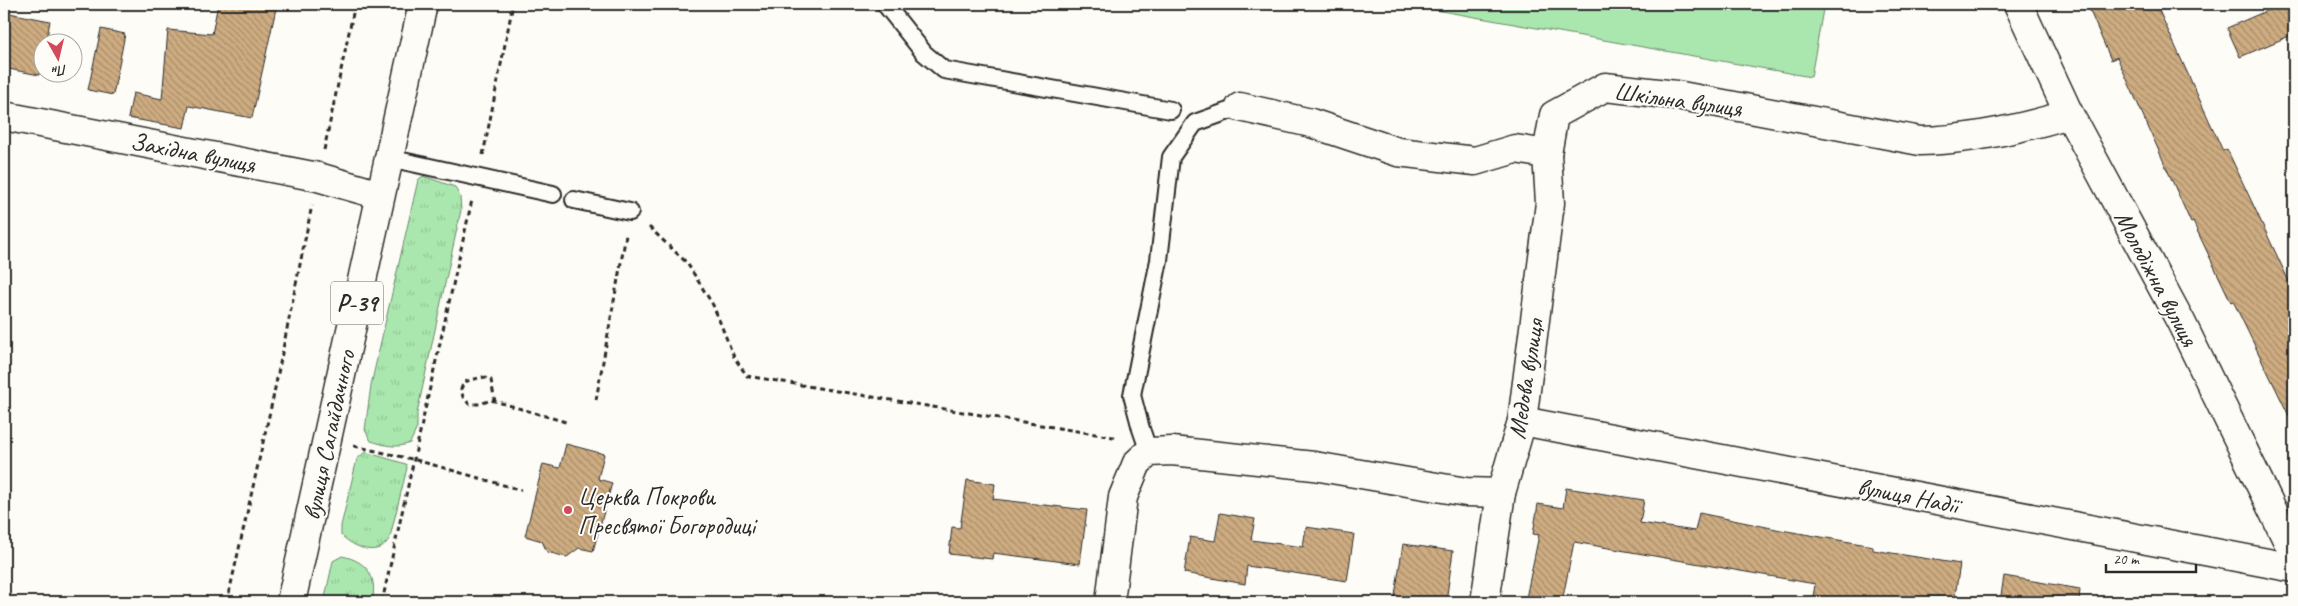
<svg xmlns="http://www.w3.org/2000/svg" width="2298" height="606" font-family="Caveat,sans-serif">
	<defs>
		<pattern id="grass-tufts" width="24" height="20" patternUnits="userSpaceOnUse" patternTransform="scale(1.25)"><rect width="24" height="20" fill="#aae7ae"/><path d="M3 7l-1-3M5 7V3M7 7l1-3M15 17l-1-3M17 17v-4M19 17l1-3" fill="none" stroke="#92c696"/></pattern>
		<pattern id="building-back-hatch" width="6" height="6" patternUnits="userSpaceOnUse" patternTransform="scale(1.25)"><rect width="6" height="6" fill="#ceac81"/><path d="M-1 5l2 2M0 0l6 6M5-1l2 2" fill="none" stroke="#a78c6a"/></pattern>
	</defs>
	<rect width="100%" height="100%" fill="#fdfcf7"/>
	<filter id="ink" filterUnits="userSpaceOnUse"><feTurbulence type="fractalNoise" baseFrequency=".02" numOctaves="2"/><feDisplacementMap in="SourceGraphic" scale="10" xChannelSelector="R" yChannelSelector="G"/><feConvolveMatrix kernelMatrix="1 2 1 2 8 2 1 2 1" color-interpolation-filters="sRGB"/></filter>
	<g filter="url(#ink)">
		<!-- grass -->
		<g fill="url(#grass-tufts)" stroke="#6a896c">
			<path d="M423,176L455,187L460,197L461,210L417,413V428L410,443C396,449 384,445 371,441L365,430L371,385L418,180Z"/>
			<path d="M365,452L406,464L407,468L390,537C380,559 354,548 341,535V526L357,459Z"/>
			<path d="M342,556C367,561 378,577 372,602H324L333,561Z"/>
		</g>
		<!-- park -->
		<polygon fill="#aae7ae" stroke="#6a896c" points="1402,4 1824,4 1811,77"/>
		<!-- building -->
		<g fill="url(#building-back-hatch)" stroke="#2b2b2b">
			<polygon points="218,4 277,4 252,118 189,106 184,128 128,118 133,93 162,99 168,30 212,34"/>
			<polygon points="2087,4 2156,4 2223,151 2227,149 2294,292 2294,426 2233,301 2231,302 2193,222 2191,223 2117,57 2111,60"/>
			<polygon points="2282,4 2294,4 2294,34 2240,57 2227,28"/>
			<polygon points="4,12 50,21 46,42 42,42 42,59 39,75 4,68"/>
			<polygon points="101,29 125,34 113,95 88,90"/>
			<polygon points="566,444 604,454 598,479 612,483 593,551 579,548 567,557 547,552 542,541 525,536 543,464 560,468"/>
			<polygon points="967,480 995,484 993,499 1087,510 1080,564 993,553 992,559 949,554 952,527 960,528"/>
			<polygon points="1566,488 1644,500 1640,523 1695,531 1699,513 1781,530 1873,546 1873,550 1960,564 1954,602 1838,602 1813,598 1815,584 1574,542 1562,602 1526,598 1539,535 1533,534 1538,504 1563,508"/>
			<polygon points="1220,513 1255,519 1251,540 1303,547 1306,527 1354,534 1347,581 1247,566 1245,584 1184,573 1190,537 1215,541"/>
			<polygon points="1403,544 1453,551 1446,602 1394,602"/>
			<polygon points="2004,576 2080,589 2079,602 2000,602"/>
		</g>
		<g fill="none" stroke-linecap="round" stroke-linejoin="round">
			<!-- lane casing -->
			<g stroke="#2b2b2b" stroke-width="20">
				<g id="lane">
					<polyline points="885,4 924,53 944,70 1171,110"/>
					<polyline points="389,158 553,194"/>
					<polyline points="574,200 630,212"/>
					<polyline points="1149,452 1141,429 1132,395 1159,260 1171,157 1195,123 1240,107"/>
				</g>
			</g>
			<!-- street casing -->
			<g stroke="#2b2b2b" stroke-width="31">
				<g id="street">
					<polyline points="2018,4 2069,114 2181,322 2294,554"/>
					<polyline points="1240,107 1311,123 1398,152 1475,161 1515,149 1547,154"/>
					<polyline points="4,116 318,177 380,195"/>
					<polyline points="1522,421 2294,568"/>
					<polyline points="1110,602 1123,497 1137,463 1149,452 1172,451 1314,466 1466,492 1501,493"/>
					<path d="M1485,602L1501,493L1522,421L1550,203L1547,154L1554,115L1605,87L1676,95L1920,141C1970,140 2020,129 2069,114"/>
				</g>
			</g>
			<!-- primary casing -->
			<g stroke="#2b2b2b" stroke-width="31">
				<polyline id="primary" points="291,602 423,4"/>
			</g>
			<!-- path -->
			<g stroke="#2b2b2b" stroke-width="3" stroke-dasharray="5 4" stroke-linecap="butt">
				<polyline points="324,150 355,4"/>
				<polyline points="483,155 513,4"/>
				<polyline points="649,227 687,263 713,305 734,357 747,376 1119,438"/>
				<polyline points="596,400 626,235"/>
				<polyline points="495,402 491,380 482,377 464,382 461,389 463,397 469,404 480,404 491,400 569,423"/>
				<polyline points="354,446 416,460 521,490"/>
				<polyline points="227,602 273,398 312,205"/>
				<polyline points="382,602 472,200"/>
			</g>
			<!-- lane -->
			<use href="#lane" stroke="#fdfcf7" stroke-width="16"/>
			<!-- street -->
			<use href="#street" stroke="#fdfcf7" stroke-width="28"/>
			<!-- primary -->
			<use href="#primary" stroke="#fdfcf7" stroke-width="28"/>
		</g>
	</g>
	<!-- markers -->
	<circle fill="#d1495b" stroke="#fdfcf7" stroke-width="2" cx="568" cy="510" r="5"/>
	<g text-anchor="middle" stroke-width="4" stroke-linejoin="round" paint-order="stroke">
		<!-- shield labels -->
		<rect fill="#fdfcf7" stroke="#6a6a68" stroke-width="1" x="331" y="281.5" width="52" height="43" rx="4"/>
		<g font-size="24" font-weight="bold" fill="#2b2b2b">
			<text x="357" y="311">Р-39</text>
		</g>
		<!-- street labels -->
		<g font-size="25" fill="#2b2b2b" stroke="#fdfcf7">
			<text transform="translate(1678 99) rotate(8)" y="9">Шкільна вулиця</text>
			<text transform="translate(193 152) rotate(11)" y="9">Західна вулиця</text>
			<text transform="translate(2157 278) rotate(62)" y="9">Молодіжна вулиця</text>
			<text transform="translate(1525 379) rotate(-81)" y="9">Медова вулиця</text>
			<text transform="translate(328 435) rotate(-78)" y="9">вулиця Сагайдачного</text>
			<text transform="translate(1908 495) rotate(11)" y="9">вулиця Надії</text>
		</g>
		<!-- poi labels -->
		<g font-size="25" fill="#2b2b2b" stroke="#fdfcf7" text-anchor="start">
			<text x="578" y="505">Церква Покрови<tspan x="578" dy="29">Пресвятої Богородиці</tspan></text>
		</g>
	</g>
	<!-- margin -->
	<rect width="2298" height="606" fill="none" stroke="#fdfcf7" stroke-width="20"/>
	<rect x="10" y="10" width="2278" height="586" fill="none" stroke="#2b2b2b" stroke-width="2" filter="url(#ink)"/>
	<!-- north arrow -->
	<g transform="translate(58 58) rotate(172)"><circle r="24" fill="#fdfcf7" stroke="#a9a8a5"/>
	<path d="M0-4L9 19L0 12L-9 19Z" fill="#d1495b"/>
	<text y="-8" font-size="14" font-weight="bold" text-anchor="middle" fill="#2b2b2b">Пн</text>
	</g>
	<!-- scale -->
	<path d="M2106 564v8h90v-8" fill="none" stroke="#2b2b2b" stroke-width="2.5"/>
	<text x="2113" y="564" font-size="15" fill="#2b2b2b" stroke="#fdfcf7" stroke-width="4" paint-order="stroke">20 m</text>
</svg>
